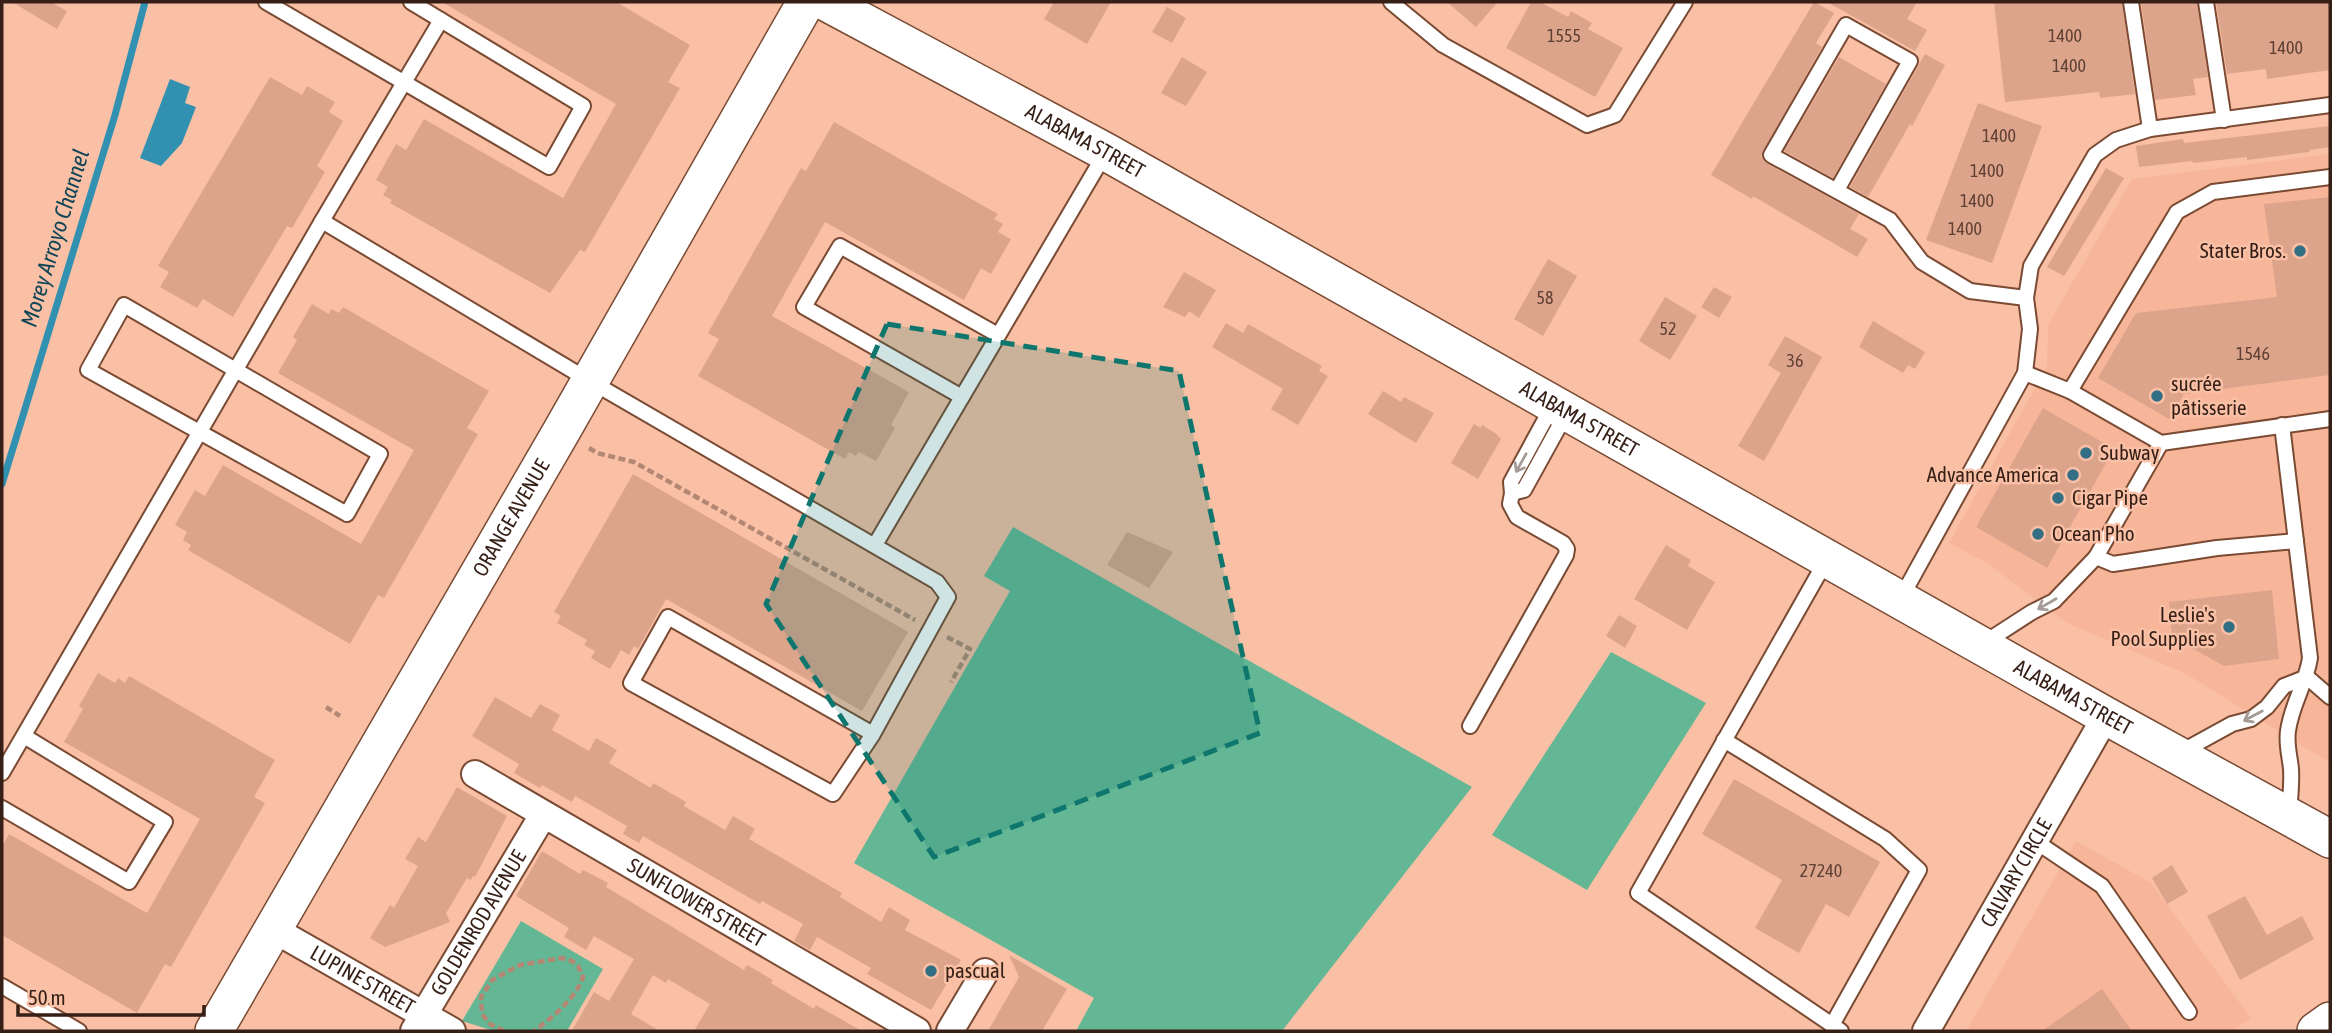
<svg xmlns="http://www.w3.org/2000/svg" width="2332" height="1033" font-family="'Asap Condensed',sans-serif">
	<rect width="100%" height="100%" fill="#f9c0a6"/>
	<!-- built -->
	<g fill="#f7b699">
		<polygon points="2330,154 2330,763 2186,674 2067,623 1987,563 1949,543 2047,366 2048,325 2132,179"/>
		<polygon points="2076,841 2151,883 2251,1018 2233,1031 1966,1031"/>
	</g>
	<!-- green -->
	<g fill="#64b794">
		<polygon points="1013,527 1472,787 1282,1031 1076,1031 1094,998 854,863 1010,591 984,576"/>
		<polygon points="1611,652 1706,703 1587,890 1492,835"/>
		<polygon points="521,921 603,969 567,1031 494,1031 462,1021"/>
	</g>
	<!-- water -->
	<polygon fill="#3291b1" points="170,79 190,87 185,103 196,107 182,143 161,166 140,158"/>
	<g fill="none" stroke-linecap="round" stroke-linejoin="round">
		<!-- stream -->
		<polyline stroke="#3291b1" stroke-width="7" points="2,484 115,115 145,2"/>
	</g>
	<!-- building -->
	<g fill="#dda48c">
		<polygon points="12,2 51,2 67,11 57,29"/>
		<polygon points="442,2 616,2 690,45 668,82 680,88 585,252 580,250 550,293 390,203 392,200 383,195 388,187 376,180 396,144 406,150 424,119 563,198 616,104"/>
		<polygon points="1054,2 1111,2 1087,44 1044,19"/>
		<polygon points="1447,2 1498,2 1476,27"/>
		<polygon points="1531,2 1540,2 1568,17 1571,11 1592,23 1588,29 1623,48 1595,97 1506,48"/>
		<polygon points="1814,2 1834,13 1816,43 1822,47 1761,156 1766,163 1859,214 1850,229 1868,239 1857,257 1753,196 1752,199 1711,175"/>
		<polygon points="1827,2 1917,2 1907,19 1927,30 1915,51"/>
		<polygon points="1994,2 2122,2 2135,94 2100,98 2099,92 2005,102"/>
		<polygon points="2141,2 2197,2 2208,77 2193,79 2196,95 2155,100"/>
		<polygon points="2216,2 2330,2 2330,70 2267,79 2266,69 2227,74"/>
		<polygon points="1167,7 1186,18 1172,43 1152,32"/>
		<polygon points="1925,54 1945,65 1912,126 1910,124 1868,197 1850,187"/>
		<polygon points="1182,57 1207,72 1186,106 1161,93"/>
		<polygon points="1839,57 1886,84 1833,178 1784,151"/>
		<polygon points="270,77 302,95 307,86 335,102 329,112 343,121 317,166 325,172 292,228 287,226 233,317 203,299 197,308 160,287 169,272 158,266"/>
		<polygon points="1978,103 2042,126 1992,263 1926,240"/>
		<polygon points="834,122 998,214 994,219 1003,224 998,232 1011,239 991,274 981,268 964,300 825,222 772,316 909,392 891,425 895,428 876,461 859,452 856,456 849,452 845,459 698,376 719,339 708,333 801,168 806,171"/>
		<polygon points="2330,126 2330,147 2309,150 2310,152 2247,160 2247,157 2193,163 2192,161 2139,167 2136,146 2183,139 2184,143"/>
		<polygon points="2106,168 2124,178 2064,276 2047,267"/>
		<polygon points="2330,197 2330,375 2184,394 2169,419 2098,378 2136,313 2277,297 2264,204"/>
		<polygon points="1548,259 1577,276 1543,336 1514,319"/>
		<polygon points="1184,272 1216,290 1199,318 1189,311 1185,317 1163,307"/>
		<polygon points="1714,287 1732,297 1719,318 1701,307"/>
		<polygon points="1665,297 1697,316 1670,360 1639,341"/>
		<polygon points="312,304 329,314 331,309 339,313 343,307 489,391 467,428 478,434 384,598 378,595 350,644 188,550 191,545 183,540 187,532 175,525 195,490 205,496 223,465 361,544 414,450 278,373 297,340 293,337"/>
		<polygon points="1873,321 1925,352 1915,369 1908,365 1903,373 1859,347"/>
		<polygon points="1226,323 1243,333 1248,324 1322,366 1319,371 1328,376 1298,425 1271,409 1283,389 1212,347"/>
		<polygon points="1785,336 1822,357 1764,461 1738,446 1781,373 1768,365"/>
		<polygon points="1383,391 1401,402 1404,397 1434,413 1416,443 1368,414"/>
		<polygon points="2043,408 2114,449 2047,568 1976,527"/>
		<polygon points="1474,424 1481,428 1482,425 1495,433 1501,439 1478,479 1451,463"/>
		<polygon points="633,474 908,632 862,711 666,599 638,649 634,646 629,655 621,650 610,669 591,658 595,651 584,645 587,640 557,623 561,616 554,612"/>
		<polygon points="1127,532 1173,552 1149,588 1107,565"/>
		<polygon points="1666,545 1691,560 1688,566 1715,582 1687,630 1634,599"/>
		<polygon points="2272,590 2279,659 2224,666 2172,637 2169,602"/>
		<polygon points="1619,615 1637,626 1625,648 1606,636"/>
		<polygon points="98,673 115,683 118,678 125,683 129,676 275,760 254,797 265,803 171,967 165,964 137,1013 2,935 2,847 9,834 147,913 200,819 64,742 83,709 79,706"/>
		<polygon points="495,697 531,718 540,704 560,715 552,730 589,751 596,738 617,750 609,763 651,788 653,783 686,802 684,806 725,830 733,816 755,829 749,839 842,893 840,897 881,922 889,907 910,920 905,930 961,960 931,1010 867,974 871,968 817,937 810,950 794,941 803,924 762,901 760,904 643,836 639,843 623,834 627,826 575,796 572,802 542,785 540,788 514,773 519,764 472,736"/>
		<polygon points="1734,779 1880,862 1849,917 1826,904 1799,953 1755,928 1782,880 1702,834"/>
		<polygon points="457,787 507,816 475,877 473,876 471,880 467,878 446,913 450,922 385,947 370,938 390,905 394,908 418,866 405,859 418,837 426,842"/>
		<polygon points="542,851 580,874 583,870 608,883 606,887 744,970 747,965 773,980 771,983 814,1009 816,1005 862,1031 694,1031 710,1004 668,979 666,983 653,975 631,1014 660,1031 572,1031 594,992 609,1001 634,959 594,936 586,950 564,937 569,928 516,896"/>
		<polygon points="2172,865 2188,892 2167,904 2152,878"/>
		<polygon points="2245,896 2267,935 2302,916 2314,939 2240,980 2207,916"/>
		<polygon points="1009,955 1067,989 1042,1031 988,1031 1019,977"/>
		<polygon points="2102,989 2132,1031 2042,1031"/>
	</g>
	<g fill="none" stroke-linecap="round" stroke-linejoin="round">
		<!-- lane casing -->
		<g stroke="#7a4a33" stroke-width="18">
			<g id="lane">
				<polyline points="266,2 549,167 583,106 411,2"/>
				<polyline points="1391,2 1443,45 1587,125 1615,115 1685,2"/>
				<polyline points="2131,2 2150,129"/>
				<polyline points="2206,2 2224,120"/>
				<polyline points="1837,190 1910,61 1846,25 1771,155 1890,220 1922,262 1970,291 2026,298"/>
				<polyline points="322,221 590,381 937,582 948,597 873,734 833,794 631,683 668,617 873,734"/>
				<polygon points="124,305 380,454 347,514 88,370"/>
				<polyline points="2025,373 2070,391 2161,443 2330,419"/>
				<polyline points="2070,391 2177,212 2213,192 2330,177"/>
				<polyline points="962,397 804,307 840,246 998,335"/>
				<polyline points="1553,405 1511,482 1512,493 1524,490 1567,412"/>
				<path d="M2282,425L2310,658C2306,684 2291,706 2288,731C2286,745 2290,757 2291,769C2292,784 2290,799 2289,813"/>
				<polyline points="2161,443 2096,557 2113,564 2217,548 2296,541"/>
				<polyline points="875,545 1106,152"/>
				<polyline points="1827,559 1638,893 1841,1031"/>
				<polyline points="1901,598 2025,373 2030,329 2026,298 2031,266 2095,155 2116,140 2150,129 2330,105"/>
				<polyline points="1984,643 2032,612 2054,601 2096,557"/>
				<polyline points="2307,677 2330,697"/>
				<polyline points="1470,726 1566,555 1567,549 1563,543 1517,517 1510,504 1512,493"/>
				<polyline points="1724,740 1885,839 1919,870 1832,1025"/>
				<polyline points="2181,752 2232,724 2251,719 2267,707 2284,686 2307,677"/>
				<polyline points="2,773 322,221 441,20"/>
				<polyline points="2,808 129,882 165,822 24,736"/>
				<polyline points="2035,841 2102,886 2189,1012"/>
				<polyline points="2,986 79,1031"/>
			</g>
		</g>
		<!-- street casing -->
		<g stroke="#7a4a33" stroke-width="30">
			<g id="street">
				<path id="s1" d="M475,774L917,1031"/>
				<path id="s2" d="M273,929L452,1031"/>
				<path id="s3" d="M414,1031L543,815"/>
				<polyline points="950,1031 985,972"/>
				<path id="s4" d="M1926,1031L2106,716"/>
			</g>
		</g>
		<!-- secondary casing -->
		<g stroke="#7a4a33" stroke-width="40">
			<g id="secondary">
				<path id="s5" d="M826,2L1106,152L2106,716L2330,839"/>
				<path id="s6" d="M214,1031L561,432L806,2"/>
				<polyline points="2316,1031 2330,1021"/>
			</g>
		</g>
		<!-- path -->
		<g stroke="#b38773" stroke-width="4.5" stroke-dasharray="7 3.5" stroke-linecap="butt">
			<polyline points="589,448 597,453 634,462 915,620"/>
			<polyline points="947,637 970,649 951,682"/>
			<polyline points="326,707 340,716"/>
			<path d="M504,1031L490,1024L482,1014L481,997L492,980L520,965L562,958L572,961L578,966L583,977C576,998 552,1018 534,1031"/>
		</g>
		<!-- lane -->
		<use href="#lane" stroke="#fff" stroke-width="14"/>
		<!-- street -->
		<use href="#street" stroke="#fff" stroke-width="26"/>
		<!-- secondary -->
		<use href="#secondary" stroke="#fff" stroke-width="37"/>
	</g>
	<!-- one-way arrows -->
	<defs><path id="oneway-shaft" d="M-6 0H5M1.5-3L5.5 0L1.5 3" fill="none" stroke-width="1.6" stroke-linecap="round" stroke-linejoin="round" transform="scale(1.75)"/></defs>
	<g stroke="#a49a96">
		<use href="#oneway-shaft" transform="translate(1521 463) rotate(119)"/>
		<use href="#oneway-shaft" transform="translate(2047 604) rotate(150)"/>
		<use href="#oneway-shaft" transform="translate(2253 716) rotate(152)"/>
	</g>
	<!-- marked area -->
	<path fill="#0f766e" fill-opacity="0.2" stroke="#0f766e" stroke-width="5" stroke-dasharray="14 9" stroke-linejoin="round" d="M887,324L1179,371L1260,733L934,857L766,604Z"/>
	<!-- markers -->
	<g fill="#326f85" stroke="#f9c0a6" stroke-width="2.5">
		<circle cx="2300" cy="251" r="7"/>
		<circle cx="2157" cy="396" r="7"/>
		<circle cx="2086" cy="453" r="7"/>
		<circle cx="2073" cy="475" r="7"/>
		<circle cx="2058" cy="498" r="7"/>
		<circle cx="2038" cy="534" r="7"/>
		<circle cx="2229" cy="627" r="7"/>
		<circle cx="931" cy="971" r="7"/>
	</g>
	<g text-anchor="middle" stroke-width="5" stroke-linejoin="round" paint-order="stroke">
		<!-- number labels -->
		<g font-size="18" fill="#5f4034">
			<text x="1564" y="42">1555</text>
			<text x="2065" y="42">1400</text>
			<text x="2286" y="54">1400</text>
			<text x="2069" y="72">1400</text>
			<text x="1999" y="142">1400</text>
			<text x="1987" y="177">1400</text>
			<text x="1977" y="207">1400</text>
			<text x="1965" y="235">1400</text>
			<text x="1545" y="304">58</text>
			<text x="1668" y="335">52</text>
			<text x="2253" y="360">1546</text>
			<text x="1795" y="367">36</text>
			<text x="1821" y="877">27240</text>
		</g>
		<!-- street labels -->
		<g font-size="21" fill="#351f16" stroke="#f9c0a6">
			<text dy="7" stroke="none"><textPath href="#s5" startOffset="294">ALABAMA STREET</textPath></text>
			<text dy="7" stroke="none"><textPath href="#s5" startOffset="861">ALABAMA STREET</textPath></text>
			<text dy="7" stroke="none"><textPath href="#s6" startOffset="593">ORANGE AVENUE</textPath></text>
			<text dy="7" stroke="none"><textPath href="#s5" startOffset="1428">ALABAMA STREET</textPath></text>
			<text dy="7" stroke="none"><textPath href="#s4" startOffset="182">CALVARY CIRCLE</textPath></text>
			<text dy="7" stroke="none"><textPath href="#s1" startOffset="256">SUNFLOWER STREET</textPath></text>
			<text dy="7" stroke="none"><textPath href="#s3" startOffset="126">GOLDENROD AVENUE</textPath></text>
			<text dy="7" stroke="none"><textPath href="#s2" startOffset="103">LUPINE STREET</textPath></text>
		</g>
		<!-- poi labels -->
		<g font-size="21" fill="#351f16" stroke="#f9c0a6" text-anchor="start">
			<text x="2286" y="258" text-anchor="end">Stater Bros.</text>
			<text x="2171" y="391">sucrée<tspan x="2171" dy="24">pâtisserie</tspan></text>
			<text x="2100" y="460">Subway</text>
			<text x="2059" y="482" text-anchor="end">Advance America</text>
			<text x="2072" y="505">Cigar Pipe</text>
			<text x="2052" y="541">Ocean Pho</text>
			<text x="2215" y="622" text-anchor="end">Leslie's<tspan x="2215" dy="24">Pool Supplies</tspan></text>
			<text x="945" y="978">pascual</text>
		</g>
		<!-- water labels -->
		<g font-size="23" font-style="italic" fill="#104557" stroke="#f9c0a6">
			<text transform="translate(55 238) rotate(-73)" y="8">Morey Arroyo Channel</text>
		</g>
	</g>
	<!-- border -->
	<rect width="2332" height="1033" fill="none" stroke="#351f16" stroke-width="7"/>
	<!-- scale -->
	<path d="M18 1005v10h186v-10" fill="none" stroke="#351f16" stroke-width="3.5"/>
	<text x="28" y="1005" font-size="21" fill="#351f16" stroke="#f9c0a6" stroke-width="5" paint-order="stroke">50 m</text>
</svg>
